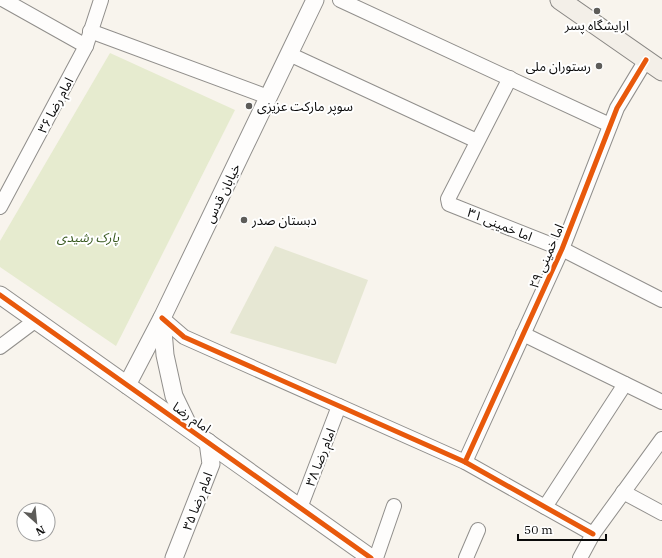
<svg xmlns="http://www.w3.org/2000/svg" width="662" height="558" font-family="'IBM Plex Serif','Noto Sans Arabic',serif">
	<rect width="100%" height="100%" fill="#f8f4ed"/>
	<!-- green -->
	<polygon fill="#e6ebcf" points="110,53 235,110 116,346 0,267 0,241"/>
	<!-- cemetery -->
	<polygon fill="#e6e7d3" points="275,246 368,280 336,364 230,333"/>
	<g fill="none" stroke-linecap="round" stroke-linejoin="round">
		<!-- minor casing -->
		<g stroke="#918f8c" stroke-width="16">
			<g id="minor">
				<polyline points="4,0 86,46"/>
				<polyline points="340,0 610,125"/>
				<polyline points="90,31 268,97"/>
				<polyline points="289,54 477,141"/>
				<polyline points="510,78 448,199 449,204 562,249 662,300"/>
				<polyline points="0,207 86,46 101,0"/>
				<polyline points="162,318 184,337 465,462 593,534"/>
				<polyline points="523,334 662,402"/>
				<polyline points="0,347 36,320"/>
				<polyline points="465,462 562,249 617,108 646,60"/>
				<polyline points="623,492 662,513"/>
				<polyline points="545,507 625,384"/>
				<polyline points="300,508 339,406"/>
				<polyline points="376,558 394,506"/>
				<polyline points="466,558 478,530"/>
				<polyline points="580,558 593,534 662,439"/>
			</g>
		</g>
		<!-- tertiary casing -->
		<g stroke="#918f8c" stroke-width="19">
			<g id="tertiary">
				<polyline points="0,295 371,558"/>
				<polyline points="162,318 165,355 174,396 189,427"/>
				<polyline points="127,385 162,318 315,0"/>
				<polyline points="174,558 211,464 208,442"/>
			</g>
		</g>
		<!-- secondary casing -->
		<g stroke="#888683" stroke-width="21">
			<polyline id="secondary" points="560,0 662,71"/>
		</g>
		<!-- minor -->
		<use href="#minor" stroke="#fefdfc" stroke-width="14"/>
		<!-- tertiary -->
		<use href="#tertiary" stroke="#fefdfc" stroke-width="17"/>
		<!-- secondary -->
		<use href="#secondary" stroke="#f3efe8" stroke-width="19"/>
		<!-- cycleway casing -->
		<g stroke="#fff" stroke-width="8">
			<g id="cycleway">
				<polyline points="0,295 371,558"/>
				<polyline points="162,318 184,337 465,462 593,534"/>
				<polyline points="465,462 562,249 617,108 646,60"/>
			</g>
		</g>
		<!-- cycleway -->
		<use href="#cycleway" stroke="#e8590c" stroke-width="5"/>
	</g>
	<!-- markers -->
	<g fill="#5d5c59" stroke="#fff" stroke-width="1.5">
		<circle cx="597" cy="11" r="4"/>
		<circle cx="599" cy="66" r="4"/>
		<circle cx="249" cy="106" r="4"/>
		<circle cx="244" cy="220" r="4"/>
	</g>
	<g text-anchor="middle" stroke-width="4" stroke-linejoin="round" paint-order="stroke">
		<!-- poi labels -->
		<g font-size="13" fill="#0a0a0a" stroke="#fff" text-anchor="start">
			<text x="597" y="30" text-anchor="middle">ارایشگاه پسر</text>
			<text x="591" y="71" text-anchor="end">رستوران ملی</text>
			<text x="257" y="111">سوپر مارکت عزیزی</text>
			<text x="252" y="225">دبستان صدر</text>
		</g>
		<!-- street labels -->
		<g font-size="13" fill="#0a0a0a" stroke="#fff">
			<text transform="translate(55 105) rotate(-62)" y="5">امام رضا ۳۶</text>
			<text transform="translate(222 193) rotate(-64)" y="5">خیابان قدس</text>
			<text transform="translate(500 224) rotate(22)" y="5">اما خمینی ٣١</text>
			<text transform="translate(546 256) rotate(-67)" y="5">اما خمینی ٢٩</text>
			<text transform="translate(192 417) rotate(35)" y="5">امام رضا</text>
			<text transform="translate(320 457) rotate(-69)" y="5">امام رضا ۳۸</text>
			<text transform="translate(197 501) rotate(-69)" y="5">امام رضا ۳۵</text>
		</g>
		<!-- park labels -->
		<g font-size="13" font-style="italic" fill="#395a21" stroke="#fff">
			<text x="88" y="242">پارک رشیدی</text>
		</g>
	</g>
	<!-- north arrow -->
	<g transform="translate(36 522) rotate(153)"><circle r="19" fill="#ffffff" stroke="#9d9d9d"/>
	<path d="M0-3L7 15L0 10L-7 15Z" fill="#5d5c59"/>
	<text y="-6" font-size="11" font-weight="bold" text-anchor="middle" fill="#0a0a0a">N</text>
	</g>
	<!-- scale -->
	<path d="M518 534v6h88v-6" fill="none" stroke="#0a0a0a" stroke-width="2"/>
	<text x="524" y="534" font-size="12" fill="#0a0a0a" stroke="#ffffff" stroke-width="3" paint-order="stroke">50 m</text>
</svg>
